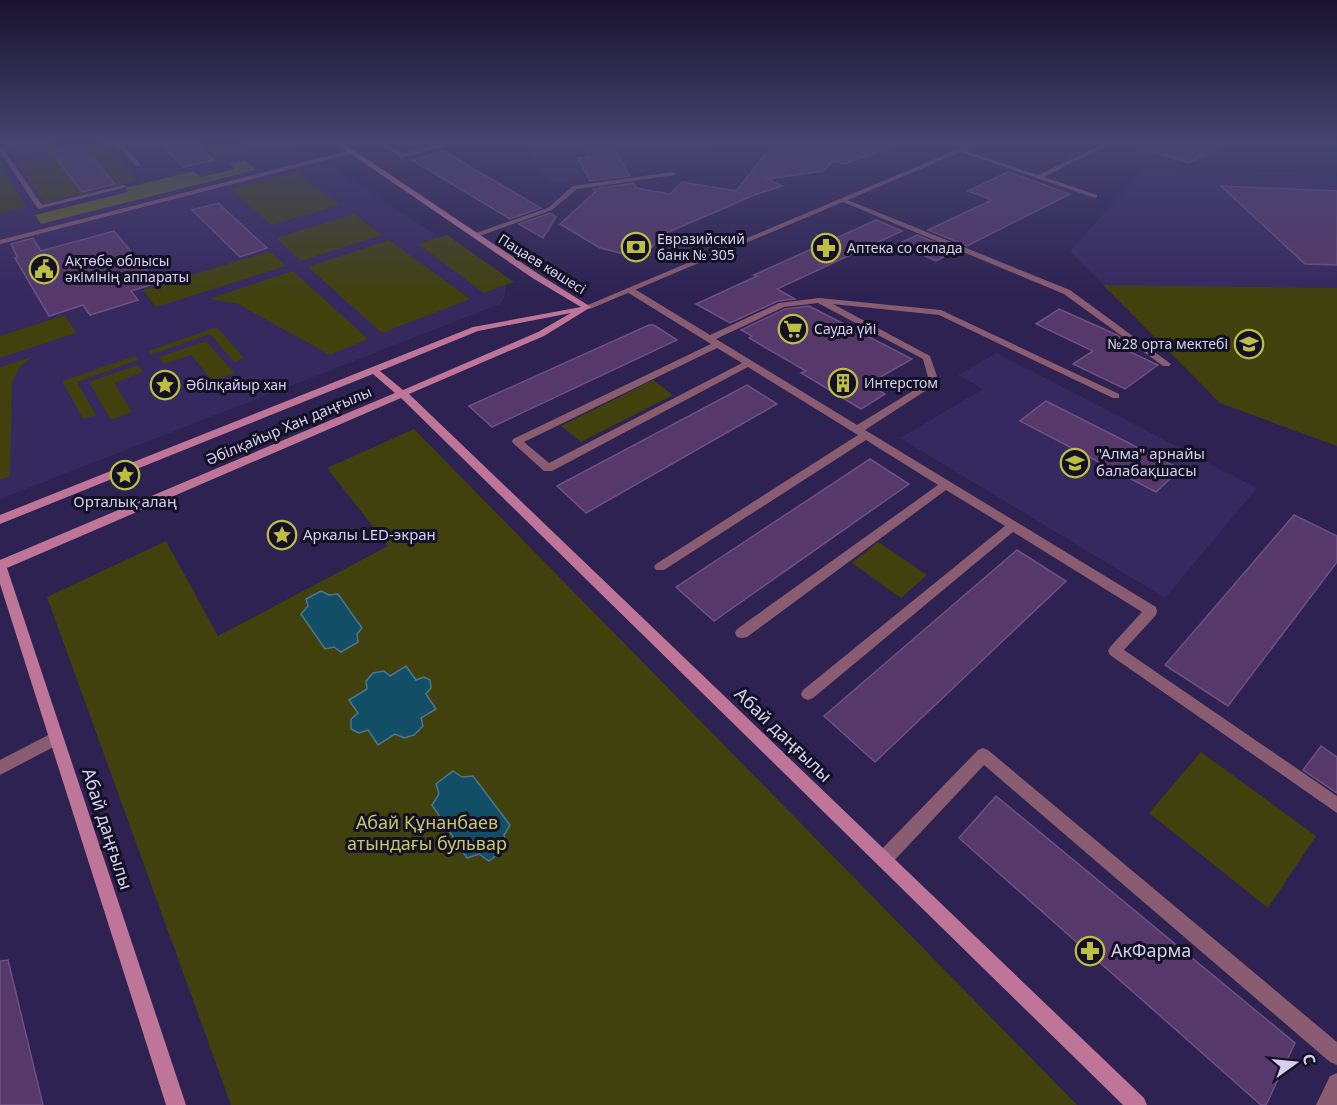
<svg xmlns="http://www.w3.org/2000/svg" width="1337" height="1105" font-family="'Noto Sans',sans-serif">
	<rect width="100%" height="100%" fill="#2d2251"/>
	<!-- built -->
	<g fill="#35295f">
		<polygon points="31,141 293,141 501,278 506,287 504,298 500,304 0,499 0,148"/>
		<polygon points="521,141 701,141 722,150 649,172 548,183"/>
		<polygon points="1143,170 1331,173 1337,177 1337,446 1220,403 1070,251"/>
		<polygon points="997,353 1257,488 1165,598 900,438 983,389 958,375"/>
	</g>
	<!-- green -->
	<g fill="#40410c">
		<polygon points="61,141 100,141 136,180 45,203 17,162 50,154 46,150 15,156 12,152"/>
		<polygon points="198,141 247,141 243,143 249,148 215,156"/>
		<polygon points="0,167 27,207 0,213"/>
		<polygon points="295,172 340,205 271,225 230,189"/>
		<polygon points="354,214 382,235 301,261 276,238"/>
		<polygon points="447,235 514,282 484,293 418,244"/>
		<polygon points="389,240 470,299 382,333 308,267"/>
		<polygon points="270,251 286,266 156,307 143,290"/>
		<polygon points="293,271 368,339 330,355 236,303 209,299"/>
		<polygon points="1103,285 1337,288 1337,446 1220,403"/>
		<polygon points="65,315 76,333 0,358 0,336"/>
		<polygon points="217,327 244,358 234,362 210,334 151,355 148,351"/>
		<polygon points="206,341 234,373 213,381 191,355 164,364 159,357"/>
		<polygon points="135,356 138,360 77,382 96,415 83,419 62,381"/>
		<polygon points="32,357 19,368 12,383 10,476 0,480 0,367"/>
		<polygon points="138,365 143,372 114,383 132,412 111,420 89,382"/>
		<polygon points="653,380 673,395 581,442 561,426"/>
		<polygon points="414,429 1077,1105 231,1105 47,597 166,541 218,636 388,546 327,468"/>
		<polygon points="878,542 927,575 901,598 852,563"/>
		<polygon points="1201,752 1316,836 1268,908 1149,813"/>
	</g>
	<!-- forest -->
	<polygon fill="#636521" points="245,160 256,170 41,224 35,215 128,192 125,188 194,171 201,177 235,169 230,164"/>
	<!-- water -->
	<g fill="#134e67" stroke="#4d7590" stroke-width="1.5">
		<polygon points="321,591 329,595 338,594 362,628 357,634 358,642 341,652 334,647 325,649 301,614 308,606 306,599"/>
		<polygon points="406,666 416,680 424,677 430,680 431,688 426,694 436,709 421,718 423,726 414,735 404,738 395,734 378,745 368,730 359,733 351,729 351,719 358,713 349,700 367,689 366,681 373,673 384,671 390,676"/>
		<polygon points="453,771 462,777 473,776 510,825 504,835 507,847 489,861 479,854 467,858 432,805 439,794 436,784"/>
	</g>
	<!-- building -->
	<g fill="#56386a" stroke="#6e5182" stroke-width="1.5">
		<polygon points="157,141 193,141 214,160 184,167"/>
		<polygon points="582,141 610,141 630,176 590,181 578,158 589,157"/>
		<polygon points="776,141 898,141 898,144 845,164 832,161 824,171 768,179 782,186 757,194 664,234 652,247 632,256 600,248 560,224 595,192 593,189 634,183 636,188 670,194 682,182 736,191"/>
		<polygon points="1136,141 1230,141 1189,163 1136,147"/>
		<polygon points="82,145 115,184 82,192 51,152"/>
		<polygon points="443,151 541,208 510,219 412,160"/>
		<polygon points="1008,172 1070,194 967,246 928,230 992,200 968,191"/>
		<polygon points="1221,186 1337,191 1337,265 1305,264"/>
		<polygon points="218,203 267,248 240,257 192,210"/>
		<polygon points="550,213 556,217 543,238 519,224"/>
		<polygon points="876,220 902,231 777,289 795,299 778,301 730,323 696,304 757,276 754,275"/>
		<polygon points="114,231 157,283 131,291 138,300 90,315 83,305 49,316 15,258 17,257 11,244 33,238 41,251"/>
		<polygon points="917,235 956,251 936,261 898,244"/>
		<polygon points="809,306 912,359 868,384 885,394 861,409 801,373 806,371 749,338 752,336 741,330 785,309"/>
		<polygon points="1059,309 1117,335 1120,337 1111,343 1158,365 1125,389 1073,364 1093,351 1036,324"/>
		<polygon points="649,325 654,325 677,340 492,427 469,406"/>
		<polygon points="747,385 777,404 586,513 557,486"/>
		<polygon points="1046,401 1180,469 1156,492 1020,421"/>
		<polygon points="870,459 909,484 714,621 676,587"/>
		<polygon points="1294,515 1337,536 1337,562 1228,706 1165,665"/>
		<polygon points="1017,550 1066,581 875,762 824,716"/>
		<polygon points="1321,746 1337,757 1337,793 1303,770"/>
		<polygon points="996,796 1295,1043 1266,1105 1261,1105 959,838"/>
		<polygon points="8,960 43,1105 0,1105 0,961"/>
	</g>
	<g fill="none" stroke-linecap="round" stroke-linejoin="round">
		<!-- service -->
		<g fill="#8a5c71" fill-rule="evenodd">
			<polygon points="113,141 120,141 140,164 140,166 136,166"/>
			<polygon points="375,141 383,141 402,154 440,144 443,146 401,158"/>
			<polygon points="739,141 748,141 735,147 732,145"/>
			<polygon points="944,141 954,141 971,148 968,150"/>
			<polygon points="0,144 42,205 124,185 127,187 38,209 0,151"/>
			<polygon points="1101,145 1106,146 1044,177 1097,195 1097,197 1095,198 958,151 963,150 1038,175"/>
			<polygon points="351,150 353,153 0,244 0,240"/>
			<polygon points="673,172 676,174 675,175 577,189 552,210 477,237 470,235 548,208 573,186"/>
			<polygon points="845,199 1070,290 1171,364 1169,366 1163,366 1064,294 843,202 842,201"/>
			<path d="M627,288H633L710,335L779,303L819,298L941,310L1119,394V398H1113L939,315L833,304L930,356L939,382L865,430L1156,607L1157,611L1156,615L1124,650L1337,796V813L1110,655L1108,651L1110,647L1142,612L1013,532L813,698L808,700L803,698L801,694L803,690L1005,526L946,490L747,637L742,638L737,637L735,633L737,629L938,485L866,440L664,570H656L654,567L656,564L858,435L748,367L552,471H544L513,443L512,441L513,439L711,344L627,292ZM818,303L923,359L929,381L857,425L716,339L784,307ZM717,348L742,363L549,463L524,442Z"/>
			<polygon points="56,731 61,733 63,738 61,743 0,775 0,760"/>
			<polygon points="983,748 988,750 1337,1042 1337,1065 1330,1062 984,765 890,865 884,867 878,865 876,859 878,853 978,750"/>
			<polygon points="1337,1073 1337,1105 1316,1105 1330,1076"/>
		</g>
		<!-- tertiary -->
		<g fill="#8a5c71" fill-rule="evenodd">
			<polygon points="0,141 6,141 0,144"/>
			<polygon points="978,141 987,141 590,309 583,307"/>
		</g>
		<!-- secondary -->
		<path fill="#be7598" fill-rule="evenodd" d="M332,141H340L540,275L591,307L544,336L409,394L1144,1098L1147,1105H1123L401,398L7,568L186,1105H166L0,584V560L395,393L373,374L0,524V515L473,327L581,307L534,279ZM571,313L538,332L403,390L380,371L478,331Z"/>
	</g>
	<!-- sky -->
	<linearGradient id="sky" x2="0" y2="1"><stop stop-color="#19132d"/><stop offset="0.48" stop-color="#464470"/><stop offset="1" stop-color="#464470" stop-opacity="0"/></linearGradient>
	<rect width="1337" height="296" fill="url(#sky)"/>
	<!-- icons -->
	<defs>
		<g id="bank-ring" transform="scale(1.5)"><circle r="9.5" fill="#141025" stroke="#bcbf43" stroke-width="1.5"/><path d="M-6-4H6V4H-6ZM0-2.3a2.3 2.3 0 1 0 0 4.6a2.3 2.3 0 1 0 0-4.6Z" fill="#bcbf43"/></g>
		<g id="pharmacy-ring" transform="scale(1.5)"><circle r="9.5" fill="#141025" stroke="#bcbf43" stroke-width="1.5"/><path d="M-2-6h4v4h4v4h-4v4h-4v-4h-4v-4h4Z" fill="#bcbf43"/></g>
		<g id="civic-ring" transform="scale(1.5)"><circle r="9.5" fill="#141025" stroke="#bcbf43" stroke-width="1.5"/><path d="M-.6-6.5H3V-4.5H.6V-3L4-1V1h2V6H-6V1h2V-1L-.6-3ZM-1.2 2.5V6h2.4V2.5Z" fill="#bcbf43"/></g>
		<g id="supermarket-ring" transform="scale(1.5)"><circle r="9.5" fill="#141025" stroke="#bcbf43" stroke-width="1.5"/><path d="M-6-5.5h2.5l.6 2H6L4.5 2H-2.5L-4.4-4H-6ZM-1.5 3.2a1.3 1.3 0 1 0 .1 0ZM3 3.2a1.3 1.3 0 1 0 .1 0Z" fill="#bcbf43"/></g>
		<g id="school-ring" transform="scale(1.5)"><circle r="9.5" fill="#141025" stroke="#bcbf43" stroke-width="1.5"/><path d="M0-5L7-2L0 1L-7-2ZM-4 1L0 2.5L4 1V4Q0 6-4 4Z" fill="#bcbf43"/></g>
		<g id="building-ring" transform="scale(1.5)"><circle r="9.5" fill="#141025" stroke="#bcbf43" stroke-width="1.5"/><path d="M-4-6H4V6H1V3H-1V6H-4ZM-2.5-4.3h1.7v1.8h-1.7ZM.8-4.3h1.7v1.8H.8ZM-2.5-1h1.7V.8h-1.7ZM.8-1h1.7V.8H.8Z" fill="#bcbf43"/></g>
		<g id="sight-ring" transform="scale(1.5)"><circle r="9.5" fill="#141025" stroke="#bcbf43" stroke-width="1.5"/><path d="M0-6L1.8-2.2L6-1.7L2.9 1.2L3.7 5.4L0 3.3L-3.7 5.4L-2.9 1.2L-6-1.7L-1.8-2.2Z" fill="#bcbf43"/></g>
	</defs>
	<g fill-rule="evenodd">
		<use href="#bank-ring" x="636" y="247"/>
		<use href="#pharmacy-ring" x="826" y="248"/>
		<use href="#civic-ring" x="44" y="269"/>
		<use href="#supermarket-ring" x="793" y="329"/>
		<use href="#school-ring" x="1249" y="344"/>
		<use href="#building-ring" x="843" y="383"/>
		<use href="#sight-ring" x="165" y="385"/>
		<use href="#school-ring" x="1075" y="463"/>
		<use href="#sight-ring" x="125" y="475"/>
		<use href="#sight-ring" x="282" y="535"/>
		<use href="#pharmacy-ring" x="1090" y="951"/>
	</g>
	<g text-anchor="middle" stroke-width="6" stroke-linejoin="round" paint-order="stroke">
		<!-- far-poi labels -->
		<g font-size="14" fill="#d3d0ee" stroke="#141025" text-anchor="start">
			<text x="657" y="244">Евразийский<tspan x="657" dy="16">банк № 305</tspan></text>
			<text x="847" y="253">Аптека со склада</text>
			<text x="65" y="266">Ақтөбе облысы<tspan x="65" dy="16">әкімінің аппараты</tspan></text>
			<text x="814" y="334">Сауда үйі</text>
			<text x="1228" y="349" text-anchor="end">№28 орта мектебі</text>
			<text x="864" y="388">Интерстом</text>
			<text x="186" y="390">Әбілқайыр хан</text>
		</g>
		<!-- far-street labels -->
		<g font-size="14" fill="#d3d0ee" stroke="#141025">
			<text transform="translate(542 264) rotate(32)" y="5">Пацаев көшесі</text>
		</g>
		<!-- street labels -->
		<g font-size="15" fill="#d3d0ee" stroke="#141025">
			<text transform="translate(289 426) rotate(-23)" y="5">Әбілқайыр Хан даңғылы</text>
		</g>
		<!-- poi labels -->
		<g font-size="15" fill="#d3d0ee" stroke="#141025" text-anchor="start">
			<text x="1096" y="459">"Алма" арнайы<tspan x="1096" dy="17">балабақшасы</tspan></text>
			<text x="125" y="507" text-anchor="middle">Орталық алаң</text>
			<text x="303" y="540">Аркалы LED-экран</text>
		</g>
		<!-- near-street labels -->
		<g font-size="18" fill="#d3d0ee" stroke="#141025">
			<text transform="translate(783 735) rotate(44)" y="6">Абай даңғылы</text>
			<text transform="translate(107 829) rotate(72)" y="6">Абай даңғылы</text>
		</g>
		<!-- near-park labels -->
		<g font-size="18" fill="#c5c869" stroke="#141025">
			<text x="427" y="829">Абай Құнанбаев<tspan x="427" dy="21">атындағы бульвар</tspan></text>
		</g>
		<!-- near-poi labels -->
		<g font-size="18" fill="#d3d0ee" stroke="#141025" text-anchor="start">
			<text x="1111" y="957">АкФарма</text>
		</g>
	</g>
	<!-- north arrow -->
	<g transform="translate(1295 1063) rotate(75)" stroke="#141025" stroke-width="4.5" paint-order="stroke">
	<path d="M0-4.5L10 22L0 15L-10 22Z" fill="#d3d0ee"/>
	<text y="-9" font-size="16" font-weight="bold" text-anchor="middle" fill="#d3d0ee">С</text>
	</g>
</svg>
